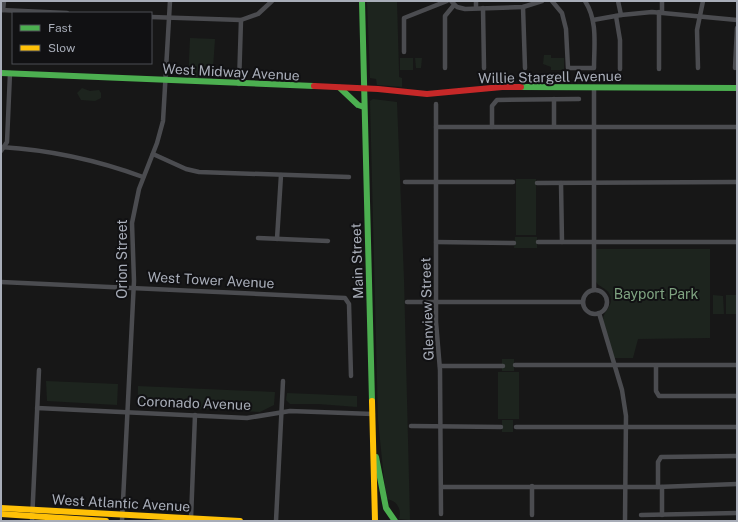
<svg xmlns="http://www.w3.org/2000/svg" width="738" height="522" font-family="'Public Sans',sans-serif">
	<rect width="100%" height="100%" fill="#171717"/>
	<!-- green -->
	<g fill="#1d241e">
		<polygon points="367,1 397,1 399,71 399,77 402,78 402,87 377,85 376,79 370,78"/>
		<polygon points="190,38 215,39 212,83 188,82"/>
		<polygon points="544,55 551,55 551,58 564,58 564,70 551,70 551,67 543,64"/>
		<rect x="400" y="58" width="13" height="12"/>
		<polygon points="415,58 422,58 421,68 416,68"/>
		<polygon points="82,88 90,91 99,90 101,93 101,98 95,101 81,100 77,93"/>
		<path d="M373,99L397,102L404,279L410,520L399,519C402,509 397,500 386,499L378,420L370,101Z"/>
		<rect x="516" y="179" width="20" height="56"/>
		<polygon points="515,237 537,237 537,248 514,248"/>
		<path d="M596,249H710V338L638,339L633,358H614L603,320C603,310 616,305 609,293C606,288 599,287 596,282Z"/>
		<polygon points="713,295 723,296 724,314 713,314"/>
		<rect x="726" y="295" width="10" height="19"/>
		<rect x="502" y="359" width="12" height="12"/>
		<rect x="498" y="372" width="21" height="47"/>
		<polygon points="46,381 118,384 117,405 47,401"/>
		<polygon points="138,386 275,392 274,405 260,412 143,406 138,400"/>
		<polygon points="287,393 357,396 357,407 318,404 290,404 286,400"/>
		<rect x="502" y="420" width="11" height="12"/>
	</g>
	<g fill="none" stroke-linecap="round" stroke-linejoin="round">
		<!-- street -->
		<g stroke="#4b4c50" stroke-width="4.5">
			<polyline points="451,1 457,7 465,9 523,7 542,1"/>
			<polyline points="476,1 476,8"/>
			<path d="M552,1L562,13L566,29L568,68H594C594,45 598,21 585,1"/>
			<polyline points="618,1 621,15"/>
			<polyline points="523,7 525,68"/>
			<polyline points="483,8 484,68"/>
			<polyline points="1,10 67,13"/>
			<polyline points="3,10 4,1"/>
			<polyline points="662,12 662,1"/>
			<polyline points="616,16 620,40 620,69"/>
			<polyline points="151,17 241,20 258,14 272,1"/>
			<polyline points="593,20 621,15 652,12 737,20"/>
			<polyline points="404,52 404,18 447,1"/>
			<polyline points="445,68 445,16 454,5"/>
			<polyline points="698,68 697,30 703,1"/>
			<polyline points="735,68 737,28"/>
			<polyline points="659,69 659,12"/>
			<polyline points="239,84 241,20"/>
			<polyline points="594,87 594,290"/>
			<polyline points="436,104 436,322 440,370 441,514"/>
			<polyline points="554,126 554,99"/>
			<polyline points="436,127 737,127"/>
			<polyline points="492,127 492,106 497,100 579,99"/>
			<path d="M1,147C51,150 97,160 143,177"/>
			<polyline points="1,151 7,142 10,73"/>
			<polyline points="153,154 186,169 199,172 349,177"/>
			<polyline points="405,182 513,182"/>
			<polyline points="537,183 737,182"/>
			<polyline points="561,183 562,242"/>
			<polyline points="258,238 328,241"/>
			<polyline points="277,239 281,175"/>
			<polyline points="436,242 514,243"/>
			<polyline points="538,242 737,242"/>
			<polyline points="1,282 345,298 349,304 351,376"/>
			<circle cx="595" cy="302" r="12"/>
			<polyline points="407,302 583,302"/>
			<polyline points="599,313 622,390 626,416 625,521"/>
			<polyline points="515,365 737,365"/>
			<polyline points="440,366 503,366"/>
			<polyline points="656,366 656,391 659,396 737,396"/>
			<polyline points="37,408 247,418 290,411 373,414"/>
			<polyline points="411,426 501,427"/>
			<polyline points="516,427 737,427"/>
			<polyline points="532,486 532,515"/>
			<polyline points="442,487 658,487 737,484"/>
			<polyline points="658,487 658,462 661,457 737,456"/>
			<polyline points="662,487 662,515"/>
			<polyline points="641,515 737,513"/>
			<polyline points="191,519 195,415"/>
			<polyline points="32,521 39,370"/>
			<polyline points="122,521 134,281 132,223 139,189 157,143 163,121 170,1"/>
			<polyline points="276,521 283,381"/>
		</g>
		<!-- fast -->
		<g stroke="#4caf50" stroke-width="6">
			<polyline points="362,1 372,401"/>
			<polyline points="1,73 314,86"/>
			<polyline points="521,87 737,88"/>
			<polyline points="340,88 358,105 364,107"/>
			<polyline points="376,457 386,508 395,521"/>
		</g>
		<!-- slow -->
		<g stroke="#ffc107" stroke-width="6">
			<polyline points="372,401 375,521"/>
			<polyline points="1,508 240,521"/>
			<polyline points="1,514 106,521"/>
		</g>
		<!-- jam -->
		<polyline stroke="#c62828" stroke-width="6" points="314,86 378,89 427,94 502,87 521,87"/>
	</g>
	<g text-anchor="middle" stroke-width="4" stroke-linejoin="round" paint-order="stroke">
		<!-- street labels -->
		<g font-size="14" fill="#a8adb8" stroke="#111113">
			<text transform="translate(231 72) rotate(3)" y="5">West Midway Avenue</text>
			<text transform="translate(550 77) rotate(-1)" y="5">Willie Stargell Avenue</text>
			<text transform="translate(122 259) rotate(-90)" y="5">Orion Street</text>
			<text transform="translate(357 261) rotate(-92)" y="5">Main Street</text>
			<text transform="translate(211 280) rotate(3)" y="5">West Tower Avenue</text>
			<text transform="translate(427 309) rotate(-92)" y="5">Glenview Street</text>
			<text transform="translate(194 403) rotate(2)" y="5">Coronado Avenue</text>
			<text transform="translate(121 503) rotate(3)" y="5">West Atlantic Avenue</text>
		</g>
		<!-- park labels -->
		<g font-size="14" fill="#7fa381" stroke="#111113">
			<text x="656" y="299">Bayport Park</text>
		</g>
	</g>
	<!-- border -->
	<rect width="738" height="522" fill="none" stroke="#a8adb8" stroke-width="4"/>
	<!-- legend -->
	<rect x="12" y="12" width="140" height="52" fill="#111113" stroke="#4d4f55"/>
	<rect x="20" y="25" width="20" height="6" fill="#4caf50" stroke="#4d4f55"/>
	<text x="48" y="32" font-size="12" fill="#a8adb8">Fast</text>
	<rect x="20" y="45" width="20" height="6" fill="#ffc107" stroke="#4d4f55"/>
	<text x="48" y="52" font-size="12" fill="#a8adb8">Slow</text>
</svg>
